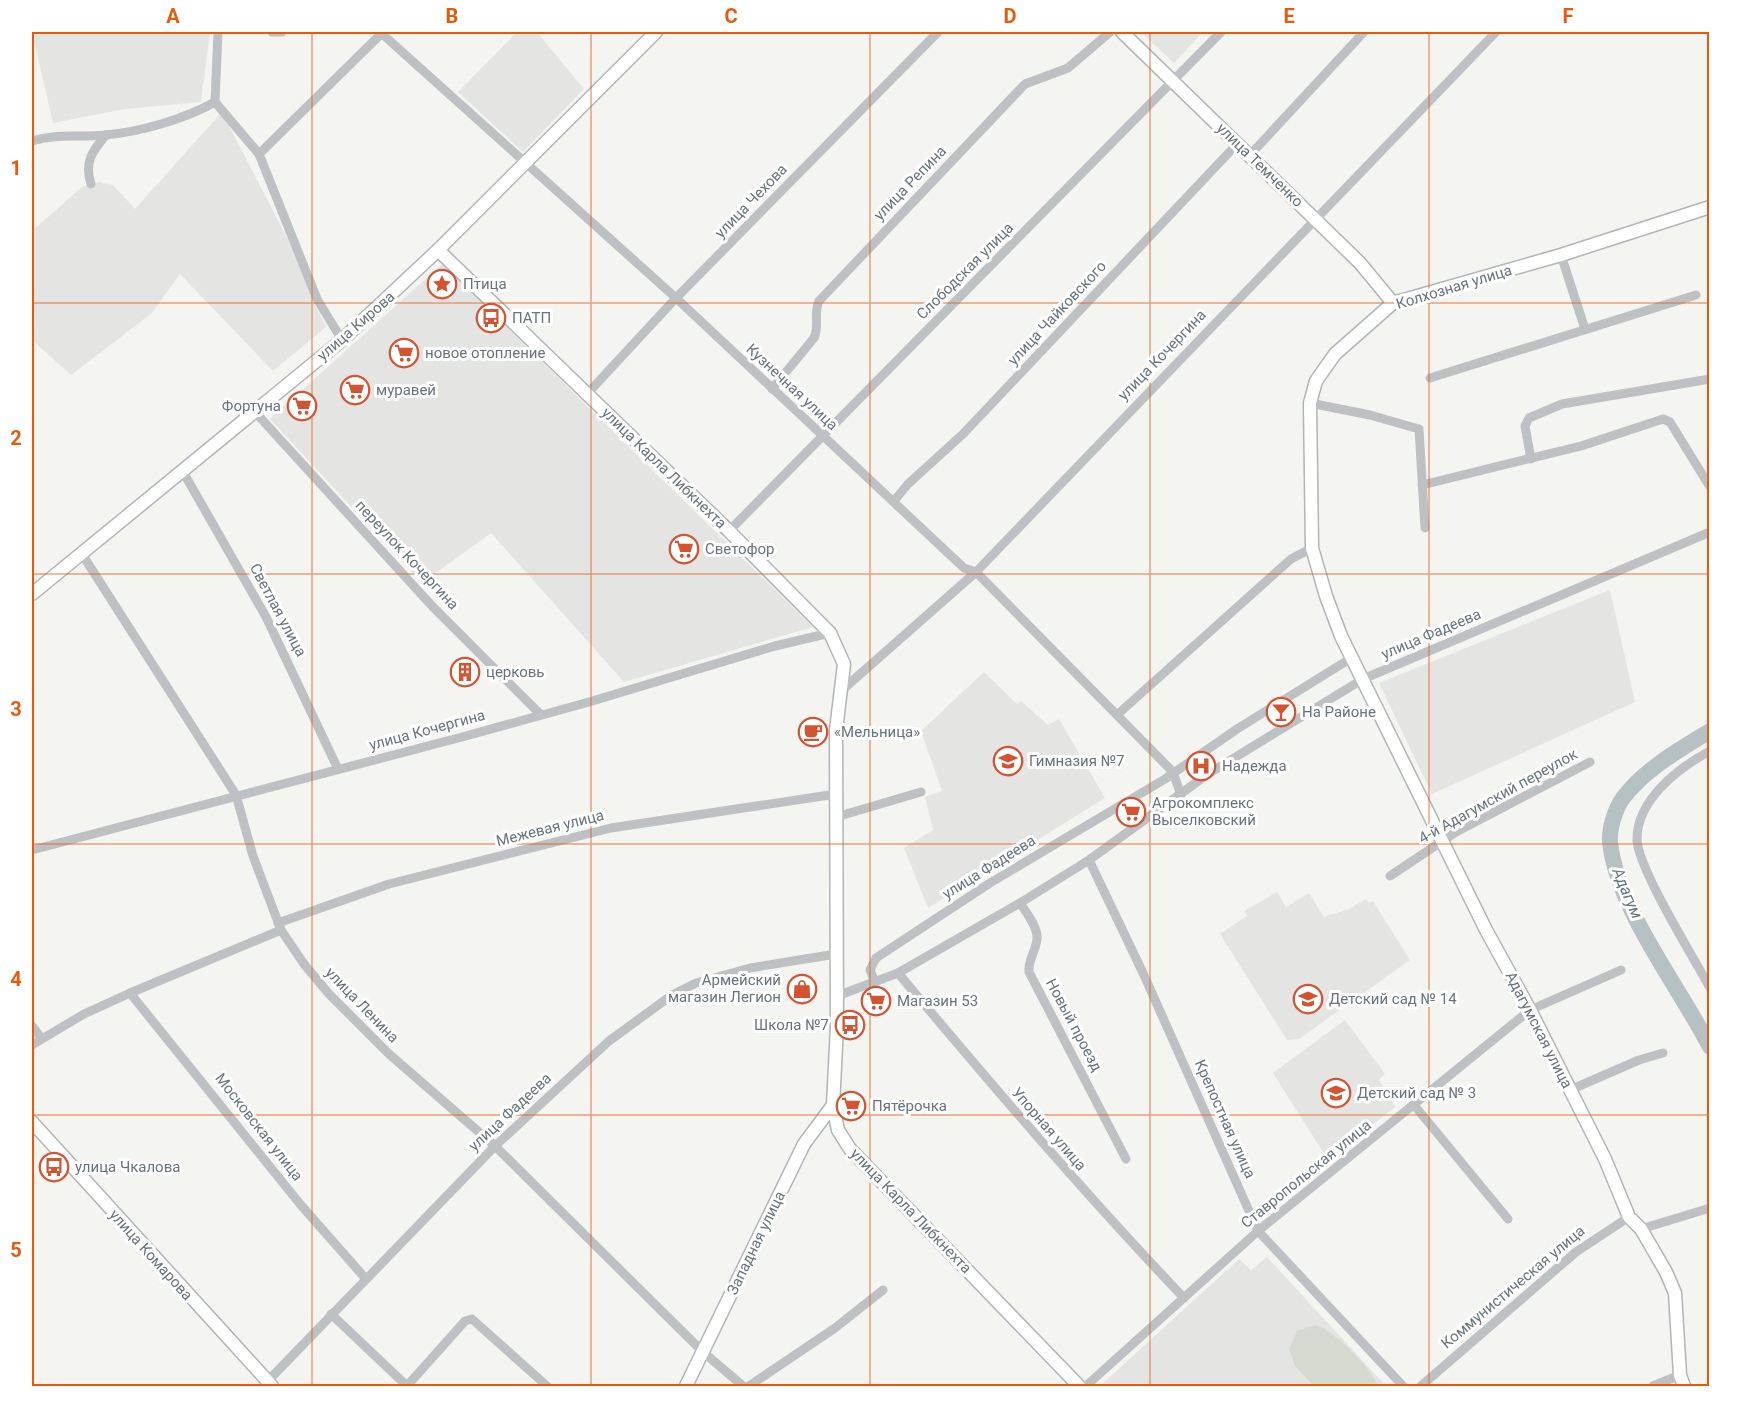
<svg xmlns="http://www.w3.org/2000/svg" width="1741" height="1418" font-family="Roboto,sans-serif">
	<rect width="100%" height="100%" fill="#f4f4f0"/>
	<!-- built -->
	<g fill="#e4e5e3">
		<polygon points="32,32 210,32 201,102 125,109 53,123"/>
		<polygon points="517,32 537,32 584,89 523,152 458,92"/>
		<polygon points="1141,32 1203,32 1174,63"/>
		<polygon points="222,112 302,267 311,297 326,327 273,371 180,274 152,313 71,375 32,340 32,231 82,187 98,182 113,185 135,209"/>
		<polygon points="442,264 813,627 624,682 491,533 422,583 270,419"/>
		<polygon points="1610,590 1635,702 1432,794 1379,683"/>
		<polygon points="984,672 1017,704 1021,701 1048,725 1059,719 1105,798 928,908 904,848 933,830 925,797 942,791 921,731"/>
		<polygon points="1277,892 1286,907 1309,893 1324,917 1349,909 1366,899 1369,902 1373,901 1410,960 1299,1039 1287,1040 1220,934 1247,916 1244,911"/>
		<polygon points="1345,1020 1385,1074 1379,1080 1395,1107 1328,1160 1273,1073"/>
		<polygon points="1267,1257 1386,1386 1100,1386 1239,1259 1251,1270"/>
	</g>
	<!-- green -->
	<path fill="#d5dad1" d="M1315,1325C1333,1329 1372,1369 1378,1386H1314L1295,1366L1289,1349L1297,1331Z"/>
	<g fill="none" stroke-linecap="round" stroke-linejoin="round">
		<!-- river -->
		<path stroke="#b6c1c4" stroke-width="16" d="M1710,731C1679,750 1645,769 1623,798C1615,809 1609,829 1610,842C1617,909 1679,986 1710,1047"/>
		<!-- secondary casing -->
		<g stroke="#b0b5b8" stroke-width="15">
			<g id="secondary">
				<polyline points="1122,32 1360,263 1393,303"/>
				<polyline points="438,250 729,531 830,633 844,664 836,730 837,1026 833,1105 838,1130 850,1149 1079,1386"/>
				<polyline points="32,594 342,340 438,250 656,32"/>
				<polyline points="32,1122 272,1386"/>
				<polyline points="686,1386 804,1144 833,1105"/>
				<polyline points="1684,1386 1680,1375 1675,1293 1666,1272 1641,1229 1629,1217 1605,1159 1530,1010 1486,930 1341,636 1326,596 1312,548 1310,403 1316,381 1335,354 1393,303 1561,255 1710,207"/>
			</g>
		</g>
		<!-- street -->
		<g stroke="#bdc1c4" stroke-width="9">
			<polyline points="218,32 215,102 259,154 317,299 342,340"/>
			<polyline points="272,32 282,32"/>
			<polyline points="380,32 676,298 964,568 976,572 1173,772"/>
			<path d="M32,141C56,133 80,138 105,135C140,132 185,119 215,102"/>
			<polyline points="259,154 383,32"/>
			<polyline points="1250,155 1364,32"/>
			<path d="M91,184C84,163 92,151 106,135"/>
			<polyline points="1561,255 1585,329"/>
			<polyline points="1430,378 1696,295"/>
			<path d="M772,389L814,338C820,326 813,313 819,301L1025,84L1068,68L1110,32"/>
			<polyline points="587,394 676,298 938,32"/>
			<polyline points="1310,403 1370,415 1419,429 1425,528"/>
			<polyline points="255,412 432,606 540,714"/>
			<polyline points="1531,459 1525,426 1529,418 1562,404 1710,379"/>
			<polyline points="182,470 266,617 338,769"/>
			<polyline points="1422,485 1581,446 1663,419 1670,422 1710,487"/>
			<polyline points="894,501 908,484 963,434 1238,143"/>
			<polyline points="729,531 1221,32"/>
			<polyline points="82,554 236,795 253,856 281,930 304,964 329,994 389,1054 495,1146 703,1352 743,1386"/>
			<polyline points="841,691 976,572 1496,32"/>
			<polyline points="1118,714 1291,559 1312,548"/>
			<path d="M1710,751C1678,768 1637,800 1637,839C1637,867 1694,958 1710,988"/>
			<polyline points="1173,772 1181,795"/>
			<polyline points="836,817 921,792"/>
			<polyline points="32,850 462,737 589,702 775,646 830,633"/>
			<polyline points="1089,860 1143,973 1258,1231 1403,1386"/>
			<polyline points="1390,876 1456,832 1590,762"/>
			<path d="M1020,903C1026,912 1038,927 1037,939C1036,951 1028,959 1029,972L1126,1159"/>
			<polyline points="278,923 389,884 611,828 836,794"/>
			<path d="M898,973C991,1084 1084,1193 1184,1298"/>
			<polyline points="875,982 870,970 876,958 990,883 1165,779 1237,729 1353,657"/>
			<polyline points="130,993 300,1204 366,1279"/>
			<polyline points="837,996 898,973 1020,903 1089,860 1208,774 1363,679 1710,532"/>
			<polyline points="32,1026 41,1038"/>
			<polyline points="32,1045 84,1014 130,993 281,930"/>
			<polyline points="1570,1090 1639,1060 1663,1053"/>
			<polyline points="1414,1105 1508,1219"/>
			<polyline points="1641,1229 1710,1208"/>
			<polyline points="331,1314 407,1386"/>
			<polyline points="263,1386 495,1146 609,1041 672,995 696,983 750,968 836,954"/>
			<polyline points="407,1386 465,1321 472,1319 547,1386"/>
			<polyline points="749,1386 835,1328 883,1290"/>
			<polyline points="1086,1386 1258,1231 1530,1010 1621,970"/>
			<polyline points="1421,1386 1576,1252 1629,1217"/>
			<polyline points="1653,1386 1680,1375"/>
		</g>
		<!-- secondary -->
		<use href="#secondary" stroke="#fff" stroke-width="12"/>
	</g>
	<!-- grid -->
	<path fill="none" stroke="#e8590c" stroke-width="1.5" stroke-opacity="0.55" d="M312,32V1386M591,32V1386M870,32V1386M1150,32V1386M1429,32V1386M32,303H1710M32,574H1710M32,844H1710M32,1115H1710"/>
	<!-- icons -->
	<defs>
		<g id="sight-ring" transform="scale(1.5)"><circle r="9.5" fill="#fff" stroke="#d45330" stroke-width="1.5"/><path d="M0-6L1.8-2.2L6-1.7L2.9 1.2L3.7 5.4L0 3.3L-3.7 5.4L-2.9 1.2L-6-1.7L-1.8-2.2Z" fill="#d45330"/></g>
		<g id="bus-ring" transform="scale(1.5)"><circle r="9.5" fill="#fff" stroke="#d45330" stroke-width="1.5"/><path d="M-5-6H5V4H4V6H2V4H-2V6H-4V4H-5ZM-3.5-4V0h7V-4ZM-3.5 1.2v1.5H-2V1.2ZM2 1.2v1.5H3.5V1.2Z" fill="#d45330"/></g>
		<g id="supermarket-ring" transform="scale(1.5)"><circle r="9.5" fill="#fff" stroke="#d45330" stroke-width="1.5"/><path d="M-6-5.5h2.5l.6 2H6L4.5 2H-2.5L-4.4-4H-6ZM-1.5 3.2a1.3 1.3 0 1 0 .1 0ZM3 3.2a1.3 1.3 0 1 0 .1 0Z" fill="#d45330"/></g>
		<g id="building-ring" transform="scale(1.5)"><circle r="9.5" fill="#fff" stroke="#d45330" stroke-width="1.5"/><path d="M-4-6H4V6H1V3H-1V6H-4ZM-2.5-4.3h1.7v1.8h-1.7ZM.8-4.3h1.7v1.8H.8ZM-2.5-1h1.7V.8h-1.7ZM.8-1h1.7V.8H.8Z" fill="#d45330"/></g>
		<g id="bar-ring" transform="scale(1.5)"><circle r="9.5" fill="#fff" stroke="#d45330" stroke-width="1.5"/><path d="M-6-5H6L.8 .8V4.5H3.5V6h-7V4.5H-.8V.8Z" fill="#d45330"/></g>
		<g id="cafe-ring" transform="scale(1.5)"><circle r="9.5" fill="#fff" stroke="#d45330" stroke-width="1.5"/><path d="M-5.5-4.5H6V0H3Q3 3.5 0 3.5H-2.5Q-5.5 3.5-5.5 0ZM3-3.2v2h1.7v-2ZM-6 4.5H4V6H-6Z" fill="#d45330"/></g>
		<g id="school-ring" transform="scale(1.5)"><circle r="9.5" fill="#fff" stroke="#d45330" stroke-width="1.5"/><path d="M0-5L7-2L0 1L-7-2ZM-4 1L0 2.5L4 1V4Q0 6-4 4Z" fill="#d45330"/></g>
		<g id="hospital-ring" transform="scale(1.5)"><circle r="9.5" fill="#fff" stroke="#d45330" stroke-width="1.5"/><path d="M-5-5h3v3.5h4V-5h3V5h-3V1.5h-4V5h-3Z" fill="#d45330"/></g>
		<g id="shop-ring" transform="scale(1.5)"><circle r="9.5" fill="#fff" stroke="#d45330" stroke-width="1.5"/><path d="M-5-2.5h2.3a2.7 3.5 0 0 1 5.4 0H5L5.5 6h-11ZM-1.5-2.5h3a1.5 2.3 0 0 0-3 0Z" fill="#d45330"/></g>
	</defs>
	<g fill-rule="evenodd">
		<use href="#sight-ring" x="442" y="284"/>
		<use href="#bus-ring" x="491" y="318"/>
		<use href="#supermarket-ring" x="404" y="353"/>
		<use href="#supermarket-ring" x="355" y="390"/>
		<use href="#supermarket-ring" x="302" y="406"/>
		<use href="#supermarket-ring" x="684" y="549"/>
		<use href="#building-ring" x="465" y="672"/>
		<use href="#bar-ring" x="1281" y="712"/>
		<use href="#cafe-ring" x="813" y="732"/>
		<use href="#school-ring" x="1008" y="761"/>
		<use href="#hospital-ring" x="1201" y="766"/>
		<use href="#supermarket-ring" x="1131" y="812"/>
		<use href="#shop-ring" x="802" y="989"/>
		<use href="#school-ring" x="1308" y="999"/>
		<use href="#supermarket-ring" x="876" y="1001"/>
		<use href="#bus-ring" x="850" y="1025"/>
		<use href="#school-ring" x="1336" y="1093"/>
		<use href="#supermarket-ring" x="851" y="1106"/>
		<use href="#bus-ring" x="54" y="1167"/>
	</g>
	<g text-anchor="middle" stroke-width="6" stroke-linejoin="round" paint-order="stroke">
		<!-- street labels -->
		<g font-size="15" fill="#65747e" stroke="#fff">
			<text transform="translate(1260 165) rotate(44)" y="5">улица Темченко</text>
			<text transform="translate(910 183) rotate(-46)" y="5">улица Репина</text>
			<text transform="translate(751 201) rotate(-46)" y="5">улица Чехова</text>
			<text transform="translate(965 271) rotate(-45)" y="5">Слободская улица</text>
			<text transform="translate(1454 287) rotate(-17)" y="5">Колхозная улица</text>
			<text transform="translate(1057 313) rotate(-47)" y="5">улица Чайковского</text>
			<text transform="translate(356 326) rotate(-41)" y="5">улица Кирова</text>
			<text transform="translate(1162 355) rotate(-46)" y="5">улица Кочергина</text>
			<text transform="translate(792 387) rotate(43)" y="5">Кузнечная улица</text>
			<text transform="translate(664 468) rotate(44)" y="5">улица Карла Либкнехта</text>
			<text transform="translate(407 555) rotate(47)" y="5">переулок Кочергина</text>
			<text transform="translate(278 610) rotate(62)" y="5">Светлая улица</text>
			<text transform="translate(1431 634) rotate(-23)" y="5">улица Фадеева</text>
			<text transform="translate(427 730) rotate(-15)" y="5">улица Кочергина</text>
			<text transform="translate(1498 796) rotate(-29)" y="5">4-й Адагумский переулок</text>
			<text transform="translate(550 828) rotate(-14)" y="5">Межевая улица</text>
			<text transform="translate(989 867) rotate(-32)" y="5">улица Фадеева</text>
			<text transform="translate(362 1005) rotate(46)" y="5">улица Ленина</text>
			<text transform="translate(1074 1025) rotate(62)" y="5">Новый проезд</text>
			<text transform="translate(1539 1030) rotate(63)" y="5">Адагумская улица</text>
			<text transform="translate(510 1112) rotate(-43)" y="5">улица Фадеева</text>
			<text transform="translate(1225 1119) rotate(66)" y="5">Крепостная улица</text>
			<text transform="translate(259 1127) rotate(52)" y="5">Московская улица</text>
			<text transform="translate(1049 1129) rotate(49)" y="5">Упорная улица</text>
			<text transform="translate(1306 1174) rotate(-39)" y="5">Ставропольская улица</text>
			<text transform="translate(911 1211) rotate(46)" y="5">улица Карла Либкнехта</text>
			<text transform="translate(756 1243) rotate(-64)" y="5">Западная улица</text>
			<text transform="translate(151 1255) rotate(48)" y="5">улица Комарова</text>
			<text transform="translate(1513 1287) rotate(-40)" y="5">Коммунистическая улица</text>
		</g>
		<!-- poi labels -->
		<g font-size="15" fill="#65747e" stroke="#fff" text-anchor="start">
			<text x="463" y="289">Птица</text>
			<text x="512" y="323">ПАТП</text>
			<text x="425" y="358">новое отопление</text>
			<text x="376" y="395">муравей</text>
			<text x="281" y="411" text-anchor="end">Фортуна</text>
			<text x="705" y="554">Светофор</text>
			<text x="486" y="677">церковь</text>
			<text x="1302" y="717">На Районе</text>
			<text x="834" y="737">«Мельница»</text>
			<text x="1029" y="766">Гимназия №7</text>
			<text x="1222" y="771">Надежда</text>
			<text x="1152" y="808">Агрокомплекс<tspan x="1152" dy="17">Выселковский</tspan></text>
			<text x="781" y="985" text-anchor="end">Армейский<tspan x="781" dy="17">магазин Легион</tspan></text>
			<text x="1329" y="1004">Детский сад № 14</text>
			<text x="897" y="1006">Магазин 53</text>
			<text x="829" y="1030" text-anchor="end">Школа №7</text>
			<text x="1357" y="1098">Детский сад № 3</text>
			<text x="872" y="1111">Пятёрочка</text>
			<text x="75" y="1172">улица Чкалова</text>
		</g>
		<!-- water labels -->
		<g font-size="16" font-style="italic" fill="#60757c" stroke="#fff">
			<text transform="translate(1628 893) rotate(67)" y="6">Адагум</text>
		</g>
	</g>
	<!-- border -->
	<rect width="1741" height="1418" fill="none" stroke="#ffffff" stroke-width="66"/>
	<rect x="33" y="33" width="1675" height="1352" fill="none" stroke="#e8590c" stroke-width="2"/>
	<g font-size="20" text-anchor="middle" font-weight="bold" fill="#e8590c">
		<text x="173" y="23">A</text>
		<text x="452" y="23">B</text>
		<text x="731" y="23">C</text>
		<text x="1010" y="23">D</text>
		<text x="1289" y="23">E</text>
		<text x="1568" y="23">F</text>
		<text x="16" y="175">1</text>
		<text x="16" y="445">2</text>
		<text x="16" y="716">3</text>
		<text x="16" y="986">4</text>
		<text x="16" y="1257">5</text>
	</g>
</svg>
